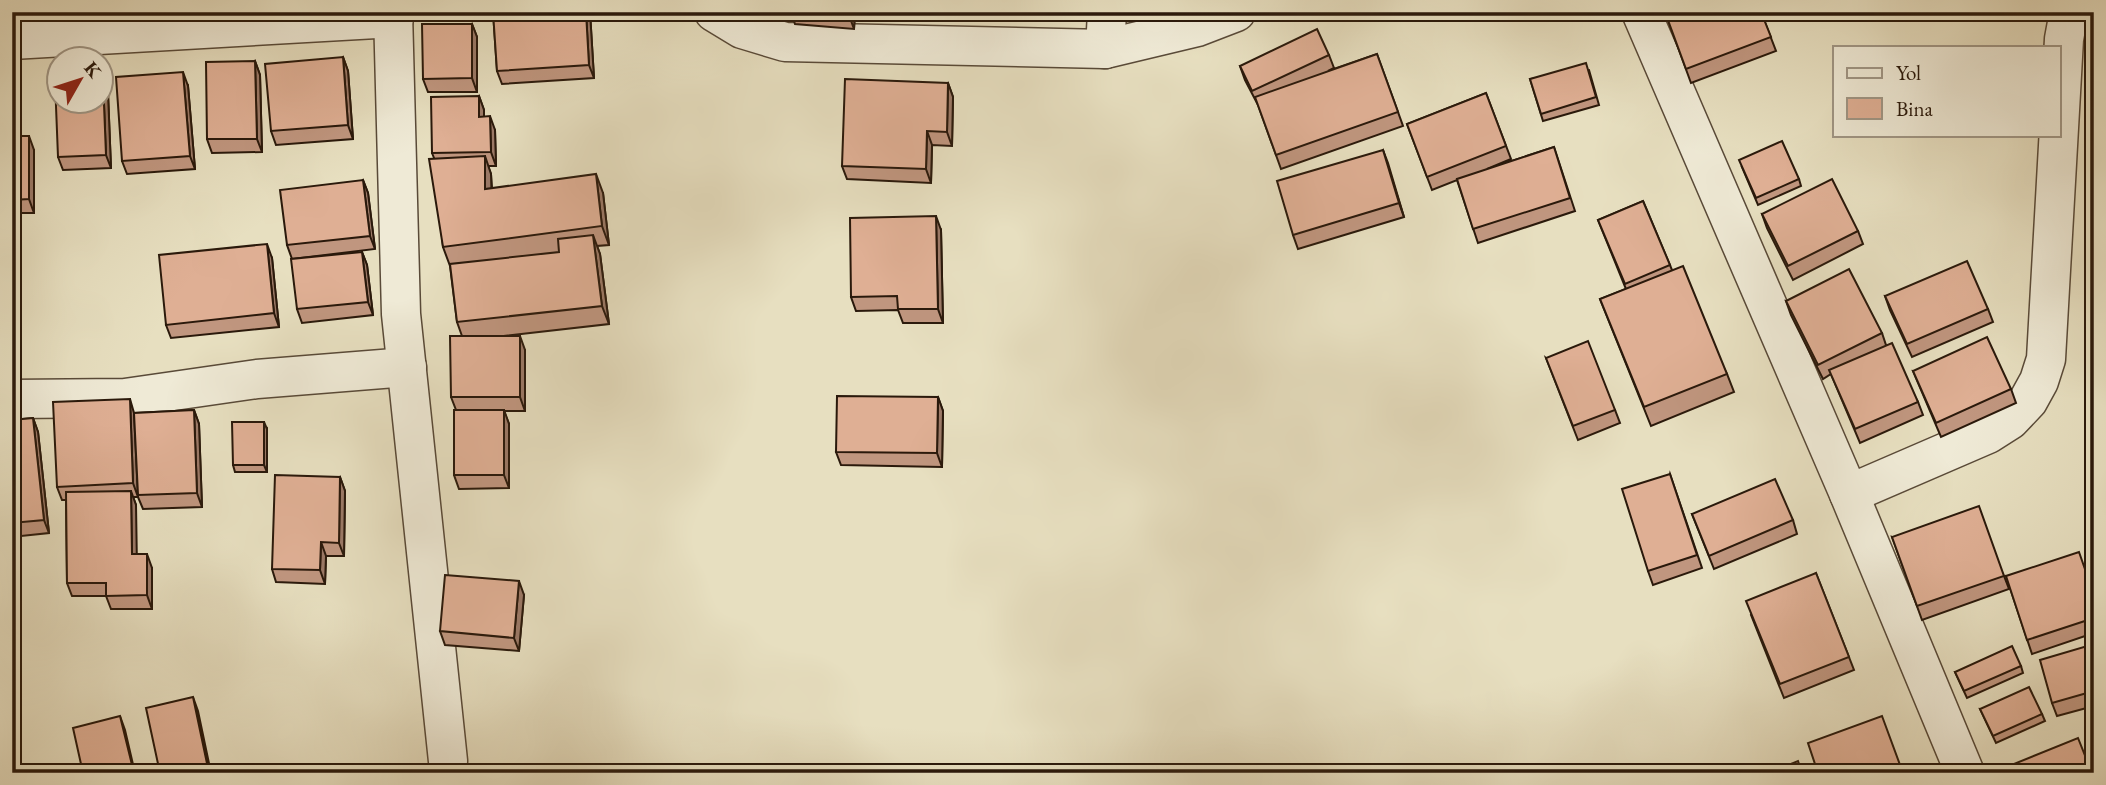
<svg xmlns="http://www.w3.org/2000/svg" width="2106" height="785" font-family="'EB Garamond',serif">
	<rect width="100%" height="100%" fill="#e7dfc0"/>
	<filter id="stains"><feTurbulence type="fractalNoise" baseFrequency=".00286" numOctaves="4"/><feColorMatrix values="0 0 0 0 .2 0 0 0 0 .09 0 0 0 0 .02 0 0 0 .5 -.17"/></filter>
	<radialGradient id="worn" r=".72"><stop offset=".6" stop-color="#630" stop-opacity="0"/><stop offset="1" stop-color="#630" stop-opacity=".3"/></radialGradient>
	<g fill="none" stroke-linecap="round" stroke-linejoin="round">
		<!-- minor casing -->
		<g stroke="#594a38" stroke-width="41">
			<g id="minor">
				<polyline points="393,12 401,314 448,761"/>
				<polyline points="714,12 742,29 785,42 1105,49 1197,27 1236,12"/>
				<polyline points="1641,12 1849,494 1965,773"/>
				<polyline points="12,40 394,18"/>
				<polyline points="1105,49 1107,12"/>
				<polyline points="12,399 125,398 257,379 407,367"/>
				<polyline points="1849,494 1988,434 2010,420 2028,401 2039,381 2046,359 2064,39 2069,12"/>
			</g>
		</g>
		<!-- minor -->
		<use href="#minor" stroke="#efead6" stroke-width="38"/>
	</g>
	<!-- wall -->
	<g fill="#c0967f" stroke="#2a190b" stroke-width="2">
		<polygon points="493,12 590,12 594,78 502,84 497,71"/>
		<polygon points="791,12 855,12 854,29 795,24"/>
		<polygon points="976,12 1046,12 978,18"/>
		<polygon points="1665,12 1761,12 1776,51 1691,83"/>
		<polygon points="472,24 477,37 477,92 428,92 423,79"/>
		<polygon points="1377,54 1403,126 1281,169 1258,105 1245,80 1240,66 1329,55 1334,68 1328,71"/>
		<polygon points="343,57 348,71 353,139 276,145 271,131"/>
		<polygon points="255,61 260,75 262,152 212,153 207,139"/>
		<polygon points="1589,70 1599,105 1543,121 1530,79"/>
		<polygon points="948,83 953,97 952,146 932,145 931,183 847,179 842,166"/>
		<polygon points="188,86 195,169 127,174 122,161"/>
		<polygon points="108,93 111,168 63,170 58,157"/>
		<polygon points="1486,93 1511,159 1487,169 1554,147 1575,211 1478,243 1457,180 1432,190 1407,124"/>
		<polygon points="479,96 484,110 484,117 495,130 496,166 488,166 491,174 492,188 603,193 609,245 597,246 600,254 609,324 504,336 525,350 525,411 504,411 509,424 509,488 459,489 454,475 456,410 451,397 462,336 457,322 450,266 443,247 434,158 432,153"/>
		<polygon points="12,136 34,150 34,213 12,213"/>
		<polygon points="1383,150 1404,217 1298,249 1293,235"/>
		<polygon points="1742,167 1799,179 1801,186 1758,205"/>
		<polygon points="363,180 368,193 375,249 292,259 287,245"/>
		<polygon points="1643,201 1672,270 1727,374 1734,392 1651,426 1600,299 1626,289 1598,220"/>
		<polygon points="1762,214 1858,231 1863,244 1793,280 1767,228"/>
		<polygon points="941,230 943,323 903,323 898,310 856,311 851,297"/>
		<polygon points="362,252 367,265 373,315 302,323 297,309"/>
		<polygon points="272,258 279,327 171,338 166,325"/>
		<polygon points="1885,296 1988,309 1993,322 1912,357 1890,310"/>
		<polygon points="1786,301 1882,333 1886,345 1918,402 1923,415 1860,443 1831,374 1823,379 1791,315"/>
		<polygon points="1546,358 1615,410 1620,423 1578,440"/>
		<polygon points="1913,371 2011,389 2016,403 1941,437"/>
		<polygon points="938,397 943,411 942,467 841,465 836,452"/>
		<polygon points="194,410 199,424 202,507 143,509 138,497 133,497 136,505 136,554 152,568 152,609 111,609 106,596 72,596 67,583 66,500 62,500 57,487 134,413"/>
		<polygon points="33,418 38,432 49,533 12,537 12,420"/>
		<polygon points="267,429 267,472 235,472 233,465"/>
		<polygon points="1670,474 1702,568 1653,585 1648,571"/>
		<polygon points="340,477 345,491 344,556 326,556 325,584 276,582 272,569"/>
		<polygon points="1692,514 1793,520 1797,534 1714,569"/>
		<polygon points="1892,537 2004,576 2009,589 1922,620"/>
		<polygon points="1816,573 1854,670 1784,698 1751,615"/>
		<polygon points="2006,576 2094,594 2094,633 2032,654"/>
		<polygon points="524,595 519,651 445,645 440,631"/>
		<polygon points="2094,644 2094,706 2057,716 2052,703"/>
		<polygon points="12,661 19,700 12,701"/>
		<polygon points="2021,666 2023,673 1967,698 1955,672"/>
		<polygon points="1980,709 2042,714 2045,721 1996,743"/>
	</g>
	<!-- shaded-wall -->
	<g fill="#9c7a68" stroke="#2a190b" stroke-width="2">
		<polygon points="586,12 590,12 594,78 589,65"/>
		<polygon points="849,12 855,12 854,29 849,15"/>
		<polygon points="472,24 477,37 477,92 472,78"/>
		<polygon points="343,57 348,71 353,139 348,125"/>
		<polygon points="255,61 260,75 262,152 257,139"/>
		<polygon points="183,72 188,86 195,169 190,156"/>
		<polygon points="103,79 108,93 111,168 106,155"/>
		<polygon points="948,83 953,97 952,146 947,132"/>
		<polygon points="479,96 484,110 484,131 479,117"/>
		<polygon points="490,116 495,130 496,166 491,152"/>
		<polygon points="927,131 932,145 931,183 926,169"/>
		<polygon points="29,136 34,150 34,213 29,199"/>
		<polygon points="1383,150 1388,163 1404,217 1399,203"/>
		<polygon points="485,156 491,174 492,207 485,189"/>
		<polygon points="596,174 603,193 609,245 602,226"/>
		<polygon points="363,180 368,193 375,249 370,236"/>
		<polygon points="936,216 941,230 943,323 938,309"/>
		<polygon points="593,235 600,254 609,324 602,306"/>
		<polygon points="267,244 272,258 279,327 274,313"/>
		<polygon points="362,252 367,265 373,315 368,302"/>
		<polygon points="520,336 525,350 525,411 520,397"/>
		<polygon points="938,397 943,411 942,467 937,453"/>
		<polygon points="130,399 134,413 138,497 133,483"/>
		<polygon points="194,410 199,424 202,507 197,493"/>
		<polygon points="504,410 509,424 509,488 504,475"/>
		<polygon points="33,418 38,432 49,533 44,520"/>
		<polygon points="264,422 267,429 267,472 264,465"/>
		<polygon points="340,477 345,491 344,556 339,543"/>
		<polygon points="131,491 136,505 137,568 132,554"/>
		<polygon points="321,542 326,556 325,584 320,570"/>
		<polygon points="147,554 152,568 152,609 147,595"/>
		<polygon points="519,581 524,595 519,651 514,638"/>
		<polygon points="12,661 19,700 16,692 12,670"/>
		<polygon points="193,697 198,711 211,773 209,773"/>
		<polygon points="120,716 125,730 135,773 134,773"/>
	</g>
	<!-- building -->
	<g fill="#dfaf94" stroke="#2a190b" stroke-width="2">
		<polygon points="493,12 586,12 589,65 497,71"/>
		<polygon points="815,12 849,12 849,15"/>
		<polygon points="1665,12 1761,12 1771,37 1686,69"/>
		<polygon points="422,24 472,24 472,78 423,79"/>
		<polygon points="1317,29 1329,55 1252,91 1240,66"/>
		<polygon points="1377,54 1398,112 1276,155 1255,97"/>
		<polygon points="343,57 348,125 271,131 265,64"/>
		<polygon points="255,61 257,139 207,139 206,62"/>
		<polygon points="1586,63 1596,97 1541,114 1530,79"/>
		<polygon points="183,72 190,156 122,161 116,77"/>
		<polygon points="102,79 103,79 106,155 58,157 55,81 60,81 60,102 102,102"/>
		<polygon points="845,79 948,83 947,132 927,131 926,169 842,166"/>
		<polygon points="1486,93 1506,146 1427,177 1407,124"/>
		<polygon points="479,96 479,117 490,116 491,152 432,153 431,97"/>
		<polygon points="12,136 29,136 29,199 12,200"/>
		<polygon points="1782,141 1799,179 1756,198 1739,160"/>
		<polygon points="1554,147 1570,198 1473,229 1457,179"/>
		<polygon points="1383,150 1399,203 1293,235 1277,181"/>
		<polygon points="485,156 485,189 596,174 602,226 443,247 429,159"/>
		<polygon points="1832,179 1858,231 1788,266 1762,214"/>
		<polygon points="363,180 370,236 287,245 280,190"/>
		<polygon points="1643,201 1670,265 1625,284 1598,220"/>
		<polygon points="936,216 938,309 898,309 897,296 851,297 850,218"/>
		<polygon points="593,235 602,306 457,322 450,264 559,252 558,239"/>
		<polygon points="267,244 274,313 166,325 159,255"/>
		<polygon points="362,252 368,302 297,309 291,259"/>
		<polygon points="1967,261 1988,309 1907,344 1885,296"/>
		<polygon points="1683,266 1727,374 1644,407 1600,299"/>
		<polygon points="1849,269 1882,333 1818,365 1786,301"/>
		<polygon points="450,336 520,336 520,397 451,397"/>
		<polygon points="1987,337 2011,389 1936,423 1913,371"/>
		<polygon points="1588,341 1615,410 1573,426 1546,358"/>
		<polygon points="1892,343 1918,402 1855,429 1829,370"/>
		<polygon points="837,396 938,397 937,453 836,452"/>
		<polygon points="130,399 133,483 57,487 53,402"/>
		<polygon points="194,410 197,493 138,495 134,413"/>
		<rect x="454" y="410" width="50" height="65"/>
		<polygon points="33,418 44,520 12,523 12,420"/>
		<polygon points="232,422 264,422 264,465 233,465"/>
		<polygon points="1670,474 1697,555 1648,571 1622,489"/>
		<polygon points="275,475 340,477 339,543 321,542 320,570 272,569"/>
		<polygon points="1775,479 1793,520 1709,556 1692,514"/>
		<polygon points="131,491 132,554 147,554 147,595 106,596 106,583 67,583 66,492"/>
		<polygon points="1979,506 2004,576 1917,606 1892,537"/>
		<polygon points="2079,552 2094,595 2094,618 2027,640 2006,576"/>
		<polygon points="1816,573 1849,657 1780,684 1746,601"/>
		<polygon points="445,575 519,581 514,638 440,631"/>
		<polygon points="2094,644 2094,691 2052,703 2040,660"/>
		<polygon points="2012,646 2021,666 1964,691 1955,672"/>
		<polygon points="12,670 16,692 12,693"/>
		<polygon points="2029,687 2042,714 1993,736 1980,709"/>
		<polygon points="193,697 209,773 160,773 146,708"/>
		<polygon points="120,716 134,773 83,773 73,728"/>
		<polygon points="1882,716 1903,773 1818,773 1808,743"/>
		<polygon points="2078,738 2092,773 2012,773 2009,766"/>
		<polygon points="1798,761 1802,773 1769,773"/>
	</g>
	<!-- margin -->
	<rect width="2106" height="785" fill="none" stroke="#e7dfc0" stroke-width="42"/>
	<rect x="14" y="14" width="2078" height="757" fill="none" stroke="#2a190b" stroke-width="3.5"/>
	<rect x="21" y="21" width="2064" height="743" fill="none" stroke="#2a190b" stroke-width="2"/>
	<!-- legend -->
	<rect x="1833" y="46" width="228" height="91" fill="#efead6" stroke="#a09685" stroke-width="2"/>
	<rect x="1847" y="68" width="35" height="10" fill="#efead6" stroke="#a09685" stroke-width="2"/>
	<text x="1896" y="80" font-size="21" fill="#2a190b">Yol</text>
	<rect x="1847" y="98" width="35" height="21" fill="#dfaf94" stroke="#a09685" stroke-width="2"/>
	<text x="1896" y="116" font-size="21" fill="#2a190b">Bina</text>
	<!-- north arrow -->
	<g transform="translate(80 80) rotate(51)"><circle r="33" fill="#efead6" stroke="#a09685" stroke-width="2"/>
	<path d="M0-5L12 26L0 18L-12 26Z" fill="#8f2418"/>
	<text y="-10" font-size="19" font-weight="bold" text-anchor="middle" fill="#2a190b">K</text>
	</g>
	<rect width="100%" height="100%" filter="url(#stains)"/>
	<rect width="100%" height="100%" fill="url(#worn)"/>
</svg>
